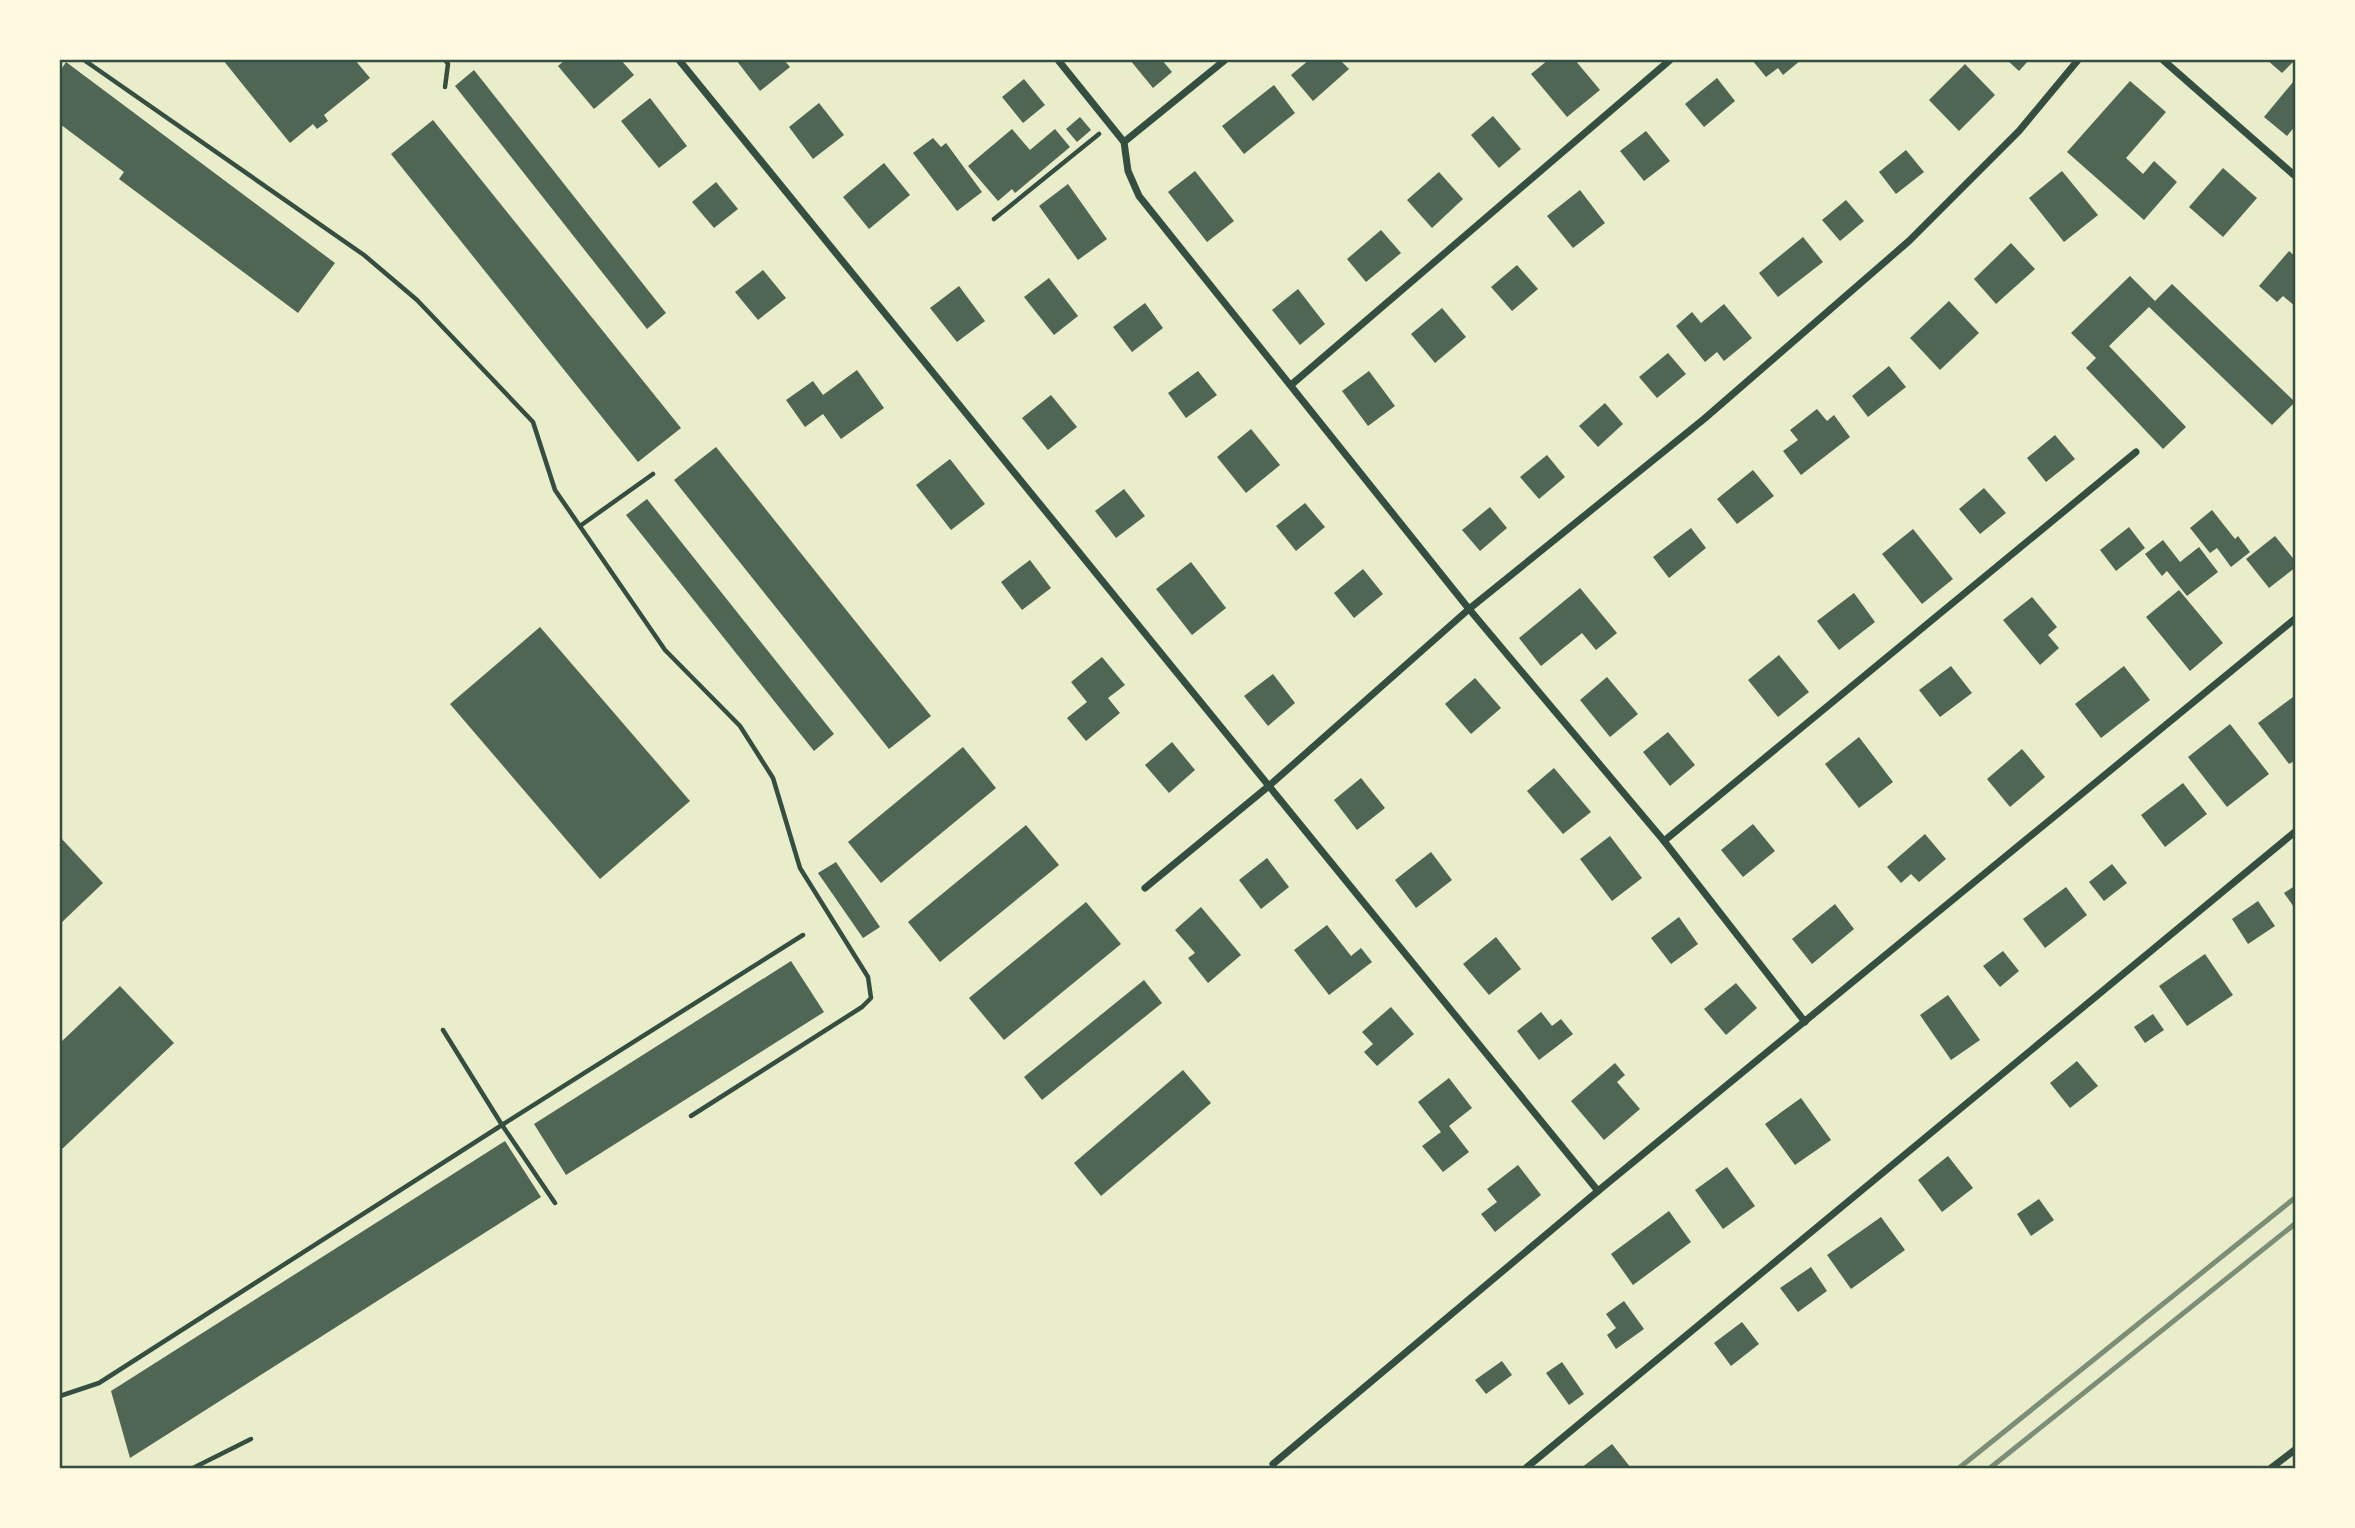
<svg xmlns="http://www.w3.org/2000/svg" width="2355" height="1528" font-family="'Roboto Condensed',sans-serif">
	<rect width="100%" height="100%" fill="#e9edc9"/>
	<!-- building -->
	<g fill="#4f6655">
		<polygon points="223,60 355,60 370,78 324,115 328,121 317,129 313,124 290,143"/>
		<polygon points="565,60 621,60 634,75 594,109 558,66"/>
		<polygon points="736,60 784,60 790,67 760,91"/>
		<polygon points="1130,60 1162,60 1172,72 1153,88"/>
		<polygon points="1309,60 1340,60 1349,69 1313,101 1291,75"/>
		<polygon points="1548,60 1575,60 1600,90 1567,117 1531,74"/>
		<polygon points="1752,60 1801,60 1783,75 1778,68 1766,77"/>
		<polygon points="2007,60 2029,60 2019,71"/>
		<polygon points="2267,60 2295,60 2282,73"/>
		<polygon points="66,62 335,263 298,313 119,179 124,172 60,124 60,71"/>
		<polygon points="1965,64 1995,95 1959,131 1929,100"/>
		<polygon points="474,70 666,313 647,329 455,86"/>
		<polygon points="1717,78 1735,101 1704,127 1685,104"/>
		<polygon points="1024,79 1045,105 1023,123 1002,97"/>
		<polygon points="2130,81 2166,112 2126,158 2143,174 2154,161 2177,182 2144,220 2067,152"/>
		<polygon points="2293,82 2296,85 2296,125 2287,136 2264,117"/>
		<polygon points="1274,85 1295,113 1244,154 1222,126"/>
		<polygon points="650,98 687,146 659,168 621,121"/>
		<polygon points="819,103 844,135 813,159 789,127"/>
		<polygon points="1493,116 1521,149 1499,168 1471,135"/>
		<polygon points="1080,117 1091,130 1077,142 1066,129"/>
		<polygon points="433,120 681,428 638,462 391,154"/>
		<polygon points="1012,129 1030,150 1055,129 1070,147 1015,193 1012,189 998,201 968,166"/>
		<polygon points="1646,131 1670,161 1644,181 1620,151"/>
		<polygon points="933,138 941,147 946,143 982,192 957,211 913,153"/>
		<polygon points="1906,150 1924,172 1896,194 1879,172"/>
		<polygon points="884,163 910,195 869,229 843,197"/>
		<polygon points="2223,168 2257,198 2223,237 2189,207"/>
		<polygon points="1195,171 1234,221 1207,242 1168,192"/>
		<polygon points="2062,171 2098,215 2064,242 2029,198"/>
		<polygon points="1439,172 1463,199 1432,228 1407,200"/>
		<polygon points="716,182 738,209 714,228 692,202"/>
		<polygon points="1068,184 1107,239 1078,260 1039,206"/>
		<polygon points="1580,190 1605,223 1573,248 1547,216"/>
		<polygon points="1846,200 1864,221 1840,241 1822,220"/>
		<polygon points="1381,230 1401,253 1366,282 1347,259"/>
		<polygon points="1803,237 1823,262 1778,297 1759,273"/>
		<polygon points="2011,243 2035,269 1996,304 1974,279"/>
		<polygon points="2289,251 2296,257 2296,307 2283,296 2277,302 2259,286"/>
		<polygon points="1517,265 1538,289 1512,311 1491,287"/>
		<polygon points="763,270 786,298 758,320 735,292"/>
		<polygon points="2130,276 2155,301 2172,284 2295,402 2272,425 2149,307 2109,346 2186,427 2163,449 2086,368 2096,358 2071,333"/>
		<polygon points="1049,278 1078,316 1054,335 1024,297"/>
		<polygon points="959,286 985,321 957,342 930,308"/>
		<polygon points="1298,289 1325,324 1300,345 1272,310"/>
		<polygon points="1949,301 1979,333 1940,370 1910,338"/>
		<polygon points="1145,303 1163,328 1132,352 1113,327"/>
		<polygon points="1724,304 1752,338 1724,361 1717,352 1705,362 1676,326 1692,312 1701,323"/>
		<polygon points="1442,308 1466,337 1435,363 1411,334"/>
		<polygon points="1668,353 1686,374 1657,398 1639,377"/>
		<polygon points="1889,366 1906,387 1868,417 1852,396"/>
		<polygon points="857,370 884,408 841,439 823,414 805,427 786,400 813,381 823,395"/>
		<polygon points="1198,371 1217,395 1186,418 1168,393"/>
		<polygon points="1369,371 1395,406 1368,426 1342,391"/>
		<polygon points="1051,395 1077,427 1048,450 1022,418"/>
		<polygon points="1605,403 1623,424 1598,447 1579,426"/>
		<polygon points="1817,409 1827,421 1834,415 1850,437 1801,475 1783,451 1798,440 1790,430"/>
		<polygon points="1251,429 1280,465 1246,493 1217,457"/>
		<polygon points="2055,435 2075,459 2046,482 2027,458"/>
		<polygon points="716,447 931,716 889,749 674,480"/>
		<polygon points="1547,455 1565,477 1539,499 1520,477"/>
		<polygon points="950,459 985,504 951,530 916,485"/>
		<polygon points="1753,470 1774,496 1737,524 1717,499"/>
		<polygon points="1984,488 2006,513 1980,534 1959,509"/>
		<polygon points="1124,489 1145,516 1116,538 1095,511"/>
		<polygon points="647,499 834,734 814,751 626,515"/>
		<polygon points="1305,503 1325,527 1296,551 1276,526"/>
		<polygon points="1490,507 1507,528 1480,551 1462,530"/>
		<polygon points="2212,510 2235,539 2238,536 2250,552 2231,567 2217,548 2210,553 2190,528"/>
		<polygon points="2129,527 2145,548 2116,571 2100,550"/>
		<polygon points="1691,528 1706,548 1669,578 1653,557"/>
		<polygon points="1913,529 1953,579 1922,604 1882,554"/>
		<polygon points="2275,536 2296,562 2296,567 2269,588 2246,559"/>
		<polygon points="2163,540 2180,562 2199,547 2218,572 2187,596 2167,571 2162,576 2145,554"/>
		<polygon points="1030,560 1051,588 1022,610 1001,582"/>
		<polygon points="1191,562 1226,608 1192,635 1156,589"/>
		<polygon points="1363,569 1383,594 1354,618 1334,593"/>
		<polygon points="1580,588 1617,633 1596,650 1582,633 1541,666 1519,638"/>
		<polygon points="2179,590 2223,643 2190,671 2146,617"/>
		<polygon points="1854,593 1875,622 1839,650 1817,621"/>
		<polygon points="2032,597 2057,627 2048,635 2059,648 2040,665 2003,620"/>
		<polygon points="540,627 690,801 600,879 450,704"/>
		<polygon points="1779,655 1809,692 1778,717 1748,680"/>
		<polygon points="1102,657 1125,685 1108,698 1120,713 1086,741 1067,718 1087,702 1071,682"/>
		<polygon points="1951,666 1972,693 1940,717 1919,690"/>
		<polygon points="2124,666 2150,700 2101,738 2075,704"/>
		<polygon points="1273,674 1295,703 1268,726 1244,696"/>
		<polygon points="1607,677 1638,714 1610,737 1580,700"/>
		<polygon points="1475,678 1501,708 1471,734 1445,704"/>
		<polygon points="2293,697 2296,700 2296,760 2289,764 2258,723"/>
		<polygon points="2230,724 2269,774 2227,807 2188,757"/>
		<polygon points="1668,732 1695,765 1670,786 1643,752"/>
		<polygon points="1859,737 1893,782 1859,808 1825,764"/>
		<polygon points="1172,742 1195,770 1169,793 1145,765"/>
		<polygon points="963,747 996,788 881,883 848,842"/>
		<polygon points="2022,749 2045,777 2010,807 1987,779"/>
		<polygon points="1554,768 1591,812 1563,834 1527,791"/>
		<polygon points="1361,778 1385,808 1357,830 1334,800"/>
		<polygon points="2183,783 2207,814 2165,847 2141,815"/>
		<polygon points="1753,824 1775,851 1743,877 1721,850"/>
		<polygon points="1026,825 1059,865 940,962 908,922"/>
		<polygon points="1925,834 1946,859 1919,882 1911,874 1901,883 1887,867"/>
		<polygon points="1610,836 1642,878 1612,901 1580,859"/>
		<polygon points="60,837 103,883 60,924"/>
		<polygon points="1431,852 1452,880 1416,908 1395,880"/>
		<polygon points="1267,858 1289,887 1261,909 1239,880"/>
		<polygon points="836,862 880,927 863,938 818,873"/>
		<polygon points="2112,864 2127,883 2104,901 2089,882"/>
		<polygon points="2296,885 2296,910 2284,893"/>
		<polygon points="2066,887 2087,915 2045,948 2023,919"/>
		<polygon points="2258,901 2275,926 2248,944 2232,919"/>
		<polygon points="1086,902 1121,944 1004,1040 969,998"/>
		<polygon points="1835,904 1854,929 1812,964 1792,939"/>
		<polygon points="1201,907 1241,955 1208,983 1188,958 1195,953 1175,930"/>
		<polygon points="1679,917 1698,944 1671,964 1651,938"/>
		<polygon points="1327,925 1351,956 1361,948 1372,962 1329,995 1294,950"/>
		<polygon points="1496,937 1521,969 1489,995 1463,964"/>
		<polygon points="2003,951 2019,971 2000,987 1983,966"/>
		<polygon points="2205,954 2233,995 2187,1026 2159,986"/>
		<polygon points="791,961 824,1012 566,1175 534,1124"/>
		<polygon points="1144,980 1162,1003 1042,1100 1024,1077"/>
		<polygon points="1736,983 1757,1008 1726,1035 1704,1009"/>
		<polygon points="120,986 174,1043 60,1151 60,1043"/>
		<polygon points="1948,995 1980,1040 1951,1060 1920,1015"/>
		<polygon points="1391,1007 1414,1034 1377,1066 1364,1052 1373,1044 1362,1032"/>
		<polygon points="1541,1012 1552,1026 1561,1019 1573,1034 1539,1060 1517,1031"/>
		<polygon points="2153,1014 2164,1030 2145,1043 2134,1027"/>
		<polygon points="2077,1061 2098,1086 2070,1108 2050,1083"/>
		<polygon points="1615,1063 1625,1075 1617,1082 1640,1109 1604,1140 1571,1101"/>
		<polygon points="1183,1070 1211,1103 1101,1196 1074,1163"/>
		<polygon points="1449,1078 1472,1108 1449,1126 1469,1152 1443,1172 1422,1146 1441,1132 1418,1102"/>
		<polygon points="1801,1098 1831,1140 1795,1165 1765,1124"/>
		<polygon points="505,1141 541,1197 130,1458 111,1391"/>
		<polygon points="1948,1156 1973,1188 1942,1212 1918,1180"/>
		<polygon points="1518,1165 1541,1195 1495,1232 1481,1214 1497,1202 1487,1189"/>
		<polygon points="1727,1167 1755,1206 1723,1229 1695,1190"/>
		<polygon points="2039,1199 2054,1220 2031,1236 2017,1214"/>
		<polygon points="1669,1211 1691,1242 1633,1285 1611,1254"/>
		<polygon points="1881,1217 1905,1250 1851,1289 1827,1255"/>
		<polygon points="1811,1267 1827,1291 1798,1312 1780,1288"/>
		<polygon points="1624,1301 1644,1329 1616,1349 1607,1335 1616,1328 1606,1314"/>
		<polygon points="1742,1322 1759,1344 1731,1366 1714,1343"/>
		<polygon points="1502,1361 1512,1375 1486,1394 1475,1380"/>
		<polygon points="1562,1362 1584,1394 1569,1405 1546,1373"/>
		<polygon points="1612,1444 1631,1468 1581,1468"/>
	</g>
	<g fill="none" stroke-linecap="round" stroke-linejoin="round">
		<!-- path -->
		<g stroke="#344e41" stroke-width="4.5">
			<polyline points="84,60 364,255 417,300 533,422 555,490 665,650 740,726 773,778 800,868 868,977 871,998 862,1007 691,1116"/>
			<polyline points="445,87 448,64 445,60"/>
			<polyline points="994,219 1099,134"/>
			<polyline points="580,526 653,474"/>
			<polyline points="555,1203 502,1125 803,935"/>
			<polyline points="60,1396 99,1383 502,1125 443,1030"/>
			<polyline points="193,1468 251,1439"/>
		</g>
		<!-- minor -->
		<g stroke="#344e41" stroke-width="7">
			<polyline points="679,60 1598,1191"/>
			<polyline points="1058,60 1124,142 1128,171 1139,196 1469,609 1664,841 1805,1022"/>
			<polyline points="2163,60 2294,175 2296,173"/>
			<polyline points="1124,142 1225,60"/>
			<polyline points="1291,385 1670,60"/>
			<polyline points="1664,841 2136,452"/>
			<polyline points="1145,888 1270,785 1469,609 1704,419 1909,241 2019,131 2078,60"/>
			<polyline points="1273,1464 1598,1191 2296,618"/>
			<polyline points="1526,1468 2296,831"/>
			<polyline points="2271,1468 2296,1449"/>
		</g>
		<!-- rail -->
		<g stroke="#7c8e77" stroke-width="5">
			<polyline points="1959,1468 2296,1197"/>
			<polyline points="1990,1468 2296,1223"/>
		</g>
	</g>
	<!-- border -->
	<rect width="2355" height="1528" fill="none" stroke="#fefae0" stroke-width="122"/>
	<rect x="61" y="61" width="2233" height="1406" fill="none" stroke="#344e41" stroke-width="2.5"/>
</svg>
